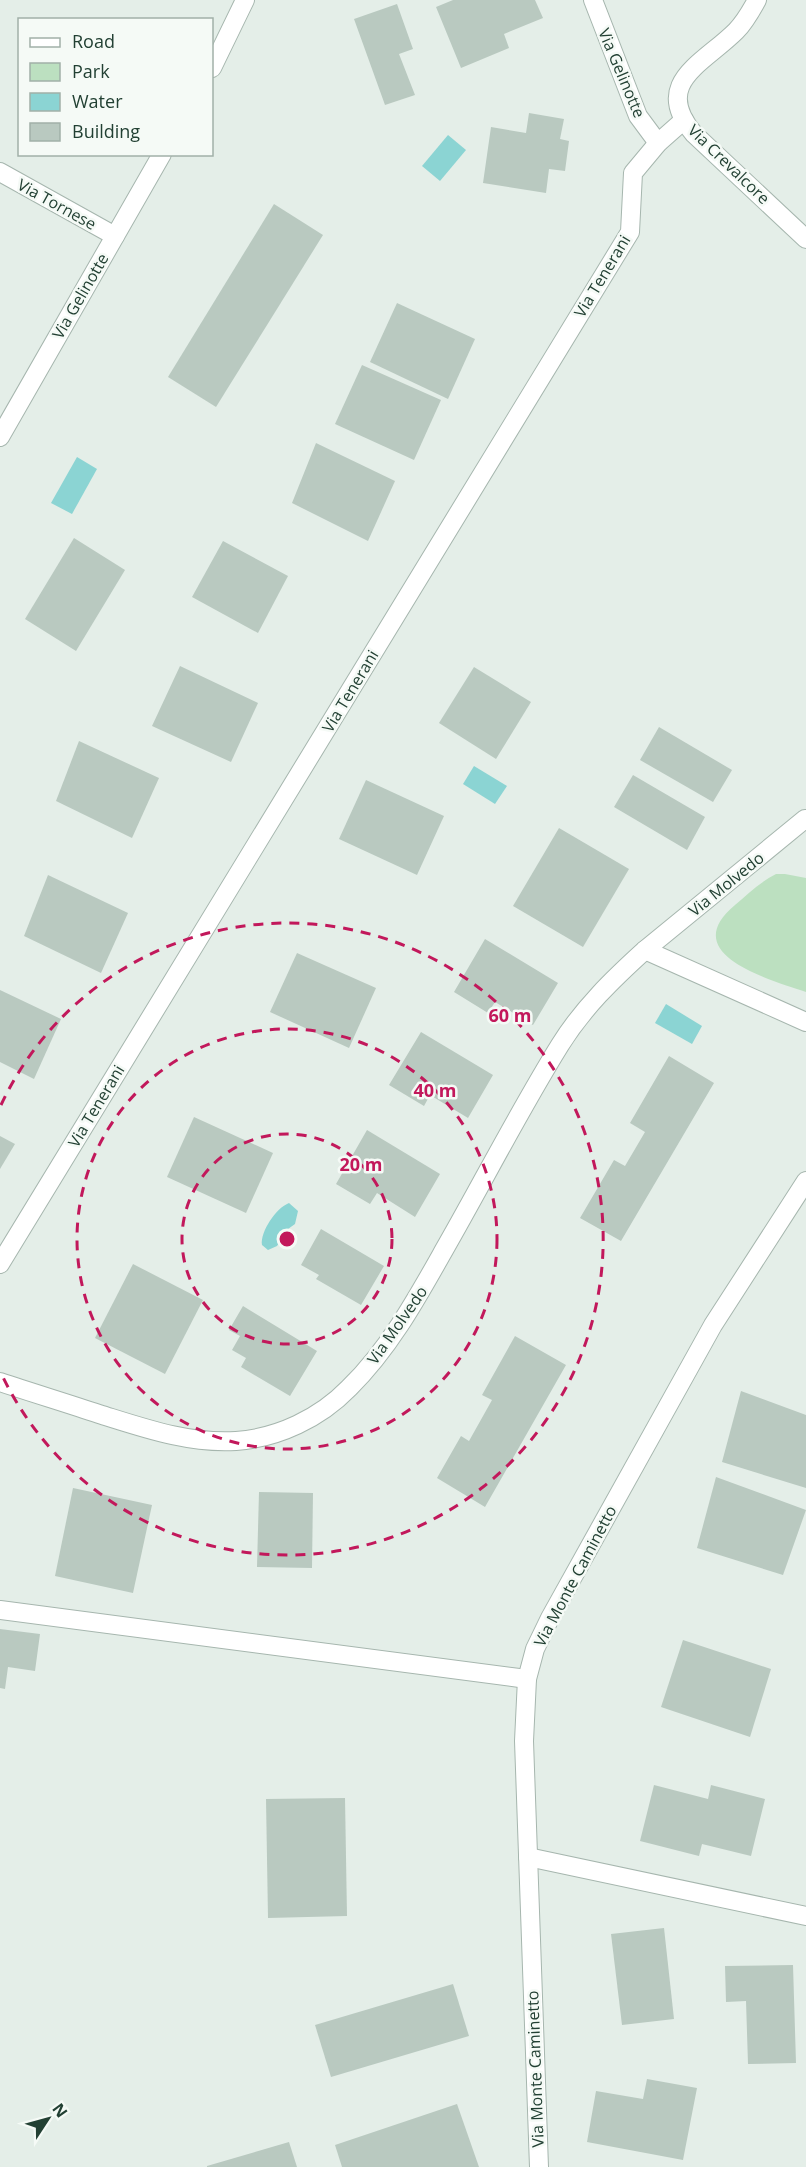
<svg xmlns="http://www.w3.org/2000/svg" width="806" height="2167" font-family="'Open Sans',sans-serif">
	<rect width="100%" height="100%" fill="#e4eee8"/>
	<!-- green -->
	<path fill="#bce0c0" d="M776,874H785L806,878V992C772,980 675,955 735,905C748,894 760,882 776,874Z"/>
	<!-- water -->
	<g fill="#8bd4d3">
		<polygon points="448,135 466,150 440,181 422,166"/>
		<polygon points="77,457 97,469 72,514 51,503"/>
		<polygon points="474,766 507,786 495,804 463,784"/>
		<polygon points="666,1004 702,1026 692,1044 655,1023"/>
		<path d="M289,1203L298,1211L295,1224L288,1229L277,1246L268,1250L262,1245C260,1232 276,1208 289,1203Z"/>
	</g>
	<!-- building -->
	<g fill="#b9c9c0">
		<polygon points="453,0 535,0 543,18 504,34 509,48 461,68 436,7"/>
		<polygon points="397,4 413,49 399,54 415,95 385,105 354,19"/>
		<polygon points="529,113 564,119 560,139 569,141 565,171 549,169 546,193 483,183 491,127 526,133"/>
		<polygon points="274,204 323,235 216,407 168,377"/>
		<polygon points="397,303 475,339 448,399 370,362"/>
		<polygon points="362,365 441,400 414,460 335,424"/>
		<polygon points="316,443 395,481 368,541 292,503"/>
		<polygon points="74,538 125,570 76,651 25,619"/>
		<polygon points="223,541 288,576 258,633 192,597"/>
		<polygon points="180,666 258,703 231,762 152,726"/>
		<polygon points="474,667 531,702 496,759 439,723"/>
		<polygon points="659,727 732,770 713,802 640,760"/>
		<polygon points="79,741 159,778 132,838 56,801"/>
		<polygon points="633,775 705,817 687,850 614,807"/>
		<polygon points="366,780 444,816 417,875 339,839"/>
		<polygon points="559,828 629,869 583,947 513,906"/>
		<polygon points="48,875 128,913 101,973 24,936"/>
		<polygon points="485,939 558,983 533,1025 495,1002 488,1013 454,992"/>
		<polygon points="297,953 376,988 349,1048 270,1012"/>
		<polygon points="0,990 61,1019 34,1079 0,1062"/>
		<polygon points="421,1032 493,1075 468,1118 430,1095 424,1106 389,1085"/>
		<polygon points="669,1056 714,1083 621,1241 580,1218 614,1160 625,1166 645,1132 630,1123"/>
		<polygon points="194,1117 273,1153 246,1213 167,1177"/>
		<polygon points="367,1130 440,1174 415,1217 377,1193 370,1204 336,1184"/>
		<polygon points="0,1136 15,1144 0,1169"/>
		<polygon points="321,1229 384,1266 361,1305 316,1279 319,1275 301,1265"/>
		<polygon points="133,1264 203,1300 165,1374 95,1338"/>
		<polygon points="243,1306 317,1351 290,1396 241,1367 246,1358 232,1350 240,1336 229,1330"/>
		<polygon points="515,1336 566,1365 485,1507 437,1478 461,1436 469,1441 492,1400 482,1395"/>
		<polygon points="741,1391 806,1415 806,1488 722,1462"/>
		<polygon points="716,1477 806,1510 783,1575 697,1548"/>
		<polygon points="73,1488 152,1505 133,1593 55,1576"/>
		<polygon points="259,1492 313,1493 312,1568 257,1567"/>
		<polygon points="0,1629 40,1634 35,1671 8,1667 5,1689 0,1688"/>
		<polygon points="683,1640 771,1669 750,1737 661,1707"/>
		<polygon points="654,1785 708,1799 711,1785 765,1799 751,1856 702,1844 699,1856 640,1841"/>
		<polygon points="345,1798 347,1916 268,1918 266,1799"/>
		<polygon points="664,1928 674,2019 622,2025 611,1934"/>
		<polygon points="793,1965 796,2063 748,2064 746,2001 726,2002 725,1966"/>
		<polygon points="453,1984 469,2036 331,2077 315,2025"/>
		<polygon points="647,2079 697,2088 683,2160 587,2142 596,2091 643,2099"/>
		<polygon points="457,2104 479,2167 342,2167 335,2145"/>
		<polygon points="289,2142 297,2167 207,2167 207,2166"/>
	</g>
	<g fill="none" stroke-linecap="round" stroke-linejoin="round">
		<!-- service casing -->
		<g stroke="#a6b6ae" stroke-width="20">
			<polyline id="service" points="528,1857 806,1916"/>
		</g>
		<!-- minor casing -->
		<g stroke="#a6b6ae" stroke-width="20">
			<g id="minor">
				<polyline points="593,0 638,116 658,143"/>
				<path d="M757,0C751,11 745,22 736,31C703,64 651,83 694,134L806,239"/>
				<polyline points="212,68 245,0"/>
				<polyline points="0,172 115,236"/>
				<polyline points="0,437 162,154"/>
				<polyline points="645,950 806,1022"/>
				<polyline points="0,1264 630,232 633,173 658,143 684,120"/>
				<path d="M0,1382C33,1393 66,1403 99,1414C144,1428 189,1444 236,1441C278,1438 320,1418 349,1388C389,1349 417,1298 444,1250C483,1182 519,1111 560,1045C583,1008 613,979 645,950L805,819L806,821"/>
				<polyline points="0,1610 527,1679"/>
				<polyline points="539,2167 524,1741 527,1679 535,1649 550,1618 713,1325 806,1181"/>
			</g>
		</g>
		<!-- service -->
		<use href="#service" stroke="#fff" stroke-width="18"/>
		<!-- minor -->
		<use href="#minor" stroke="#fff" stroke-width="18"/>
	</g>
	<!-- distance rings -->
	<g fill="none" stroke="#c2185b" stroke-width="3" stroke-dasharray="10 8">
		<circle cx="287" cy="1239" r="105"/>
		<circle cx="287" cy="1239" r="210"/>
		<path d="M1 1105A316 316 0 1 1 1 1373"/>
	</g>
	<g text-anchor="middle" stroke-width="5" stroke-linejoin="round" paint-order="stroke">
		<!-- street labels -->
		<g font-size="16" fill="#224033" stroke="#f5faf6">
			<text transform="translate(622 73) rotate(67)" y="6">Via Gelinotte</text>
			<text transform="translate(729 164) rotate(44)" y="6">Via Crevalcore</text>
			<text transform="translate(57 204) rotate(29)" y="6">Via Tornese</text>
			<text transform="translate(602 276) rotate(-59)" y="6">Via Tenerani</text>
			<text transform="translate(80 296) rotate(-60)" y="6">Via Gelinotte</text>
			<text transform="translate(350 691) rotate(-59)" y="6">Via Tenerani</text>
			<text transform="translate(726 884) rotate(-39)" y="6">Via Molvedo</text>
			<text transform="translate(96 1106) rotate(-59)" y="6">Via Tenerani</text>
			<text transform="translate(397 1325) rotate(-55)" y="6">Via Molvedo</text>
			<text transform="translate(575 1576) rotate(-62)" y="6">Via Monte Caminetto</text>
			<text transform="translate(535 2069) rotate(-92)" y="6">Via Monte Caminetto</text>
		</g>
	</g>
	<circle cx="287" cy="1239" r="9" fill="#c2185b" stroke="#f5faf6" stroke-width="3"/>
	<g font-size="18" text-anchor="middle" font-weight="bold" fill="#c2185b" stroke="#f5faf6" stroke-width="5" stroke-linejoin="round" paint-order="stroke">
		<text x="510" y="1022">60 m</text>
		<text x="435" y="1097">40 m</text>
		<text x="361" y="1171">20 m</text>
	</g>
	<!-- legend -->
	<rect x="18" y="18" width="195" height="138" fill="#f5faf6" stroke="#a1b0a8" stroke-width="1.5"/>
	<rect x="30" y="38" width="30" height="9" fill="#ffffff" stroke="#a1b0a8" stroke-width="1.5"/>
	<text x="72" y="48" font-size="18" fill="#224033">Road</text>
	<rect x="30" y="63" width="30" height="18" fill="#bce0c0" stroke="#a1b0a8" stroke-width="1.5"/>
	<text x="72" y="78" font-size="18" fill="#224033">Park</text>
	<rect x="30" y="93" width="30" height="18" fill="#8bd4d3" stroke="#a1b0a8" stroke-width="1.5"/>
	<text x="72" y="108" font-size="18" fill="#224033">Water</text>
	<rect x="30" y="123" width="30" height="18" fill="#b9c9c0" stroke="#a1b0a8" stroke-width="1.5"/>
	<text x="72" y="138" font-size="18" fill="#224033">Building</text>
	<!-- north arrow -->
	<g transform="translate(48 2119) rotate(54)" stroke="#f5faf6" stroke-width="4.5" paint-order="stroke">
	<path d="M0-4.5L10 22L0 15L-10 22Z" fill="#224033"/>
	<text y="-9" font-size="16" font-weight="bold" text-anchor="middle" fill="#224033">N</text>
	</g>
</svg>
